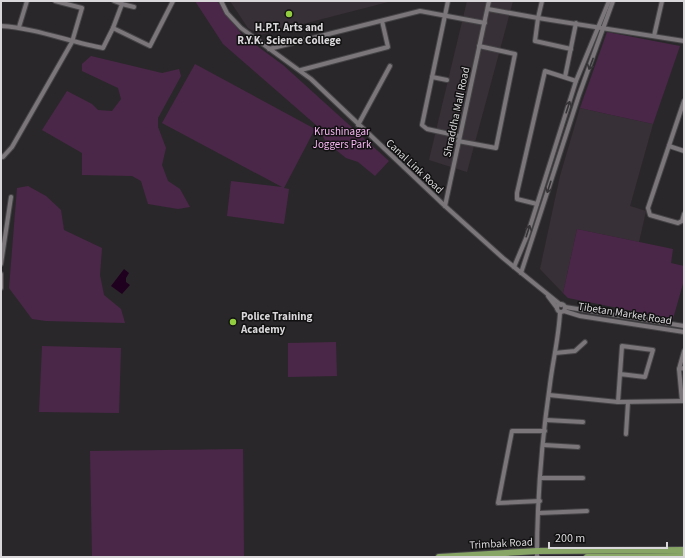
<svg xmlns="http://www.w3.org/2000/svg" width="685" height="558" font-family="'Source Sans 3',sans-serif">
	<rect width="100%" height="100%" fill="#2a272a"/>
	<!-- built -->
	<g fill="#383037">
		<polygon points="230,1 392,1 260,35 248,28"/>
		<polygon points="467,1 513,1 467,172 429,160"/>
		<polygon points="580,108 653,124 630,206 646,211 639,242 577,229 563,293 540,269 560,176"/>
	</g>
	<!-- green -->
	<g fill="#4a2748">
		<polygon points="195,1 217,1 242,35 283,65 389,161 375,176 358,162 346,158 326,142 316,125 223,44"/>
		<polygon points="607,32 680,46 653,124 580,108"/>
		<polygon points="91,56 162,73 179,69 181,76 158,118 158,127 166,148 162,165 168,181 180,189 190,207 178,209 148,204 141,181 132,176 82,175 82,153 42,130 67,91 92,104 98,110 112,111 121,99 118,88 82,71 82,64"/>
		<polygon points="195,64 315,129 284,188 289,189 284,224 227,216 231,181 282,187 162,123"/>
		<polygon points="28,186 46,196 61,210 64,230 102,248 100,275 104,295 121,309 125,323 46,321 32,319 9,288 17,188"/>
		<polygon points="577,229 673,249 671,263 684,266 684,280 673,319 568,298 563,293"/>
		<polygon points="336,342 337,376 288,377 288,343"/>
		<polygon points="42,346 121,348 119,413 39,412"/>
		<polygon points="243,449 244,557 92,557 90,451"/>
	</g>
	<!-- water -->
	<polygon fill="#20001f" points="124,269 129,273 126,278 126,282 130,285 122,294 111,286"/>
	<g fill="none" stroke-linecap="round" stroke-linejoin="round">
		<!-- minor casing -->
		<g stroke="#464446" stroke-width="6">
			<g id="minor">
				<polyline points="221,1 227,13 241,28 311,79 445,206 503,258 561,305"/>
				<polyline points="448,1 422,125 427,129 459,136"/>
				<polyline points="542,1 538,18 684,41"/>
				<polyline points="122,4 134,7"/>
				<polyline points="488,9 538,18 535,41 571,49"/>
				<path d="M1,26C35,28 70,42 103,48L113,28L150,46L173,1"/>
				<polyline points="19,27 27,1"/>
				<polyline points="113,28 122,4 114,1"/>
				<polyline points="654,36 662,1"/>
				<polyline points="269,49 420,11 485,23"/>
				<polyline points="301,70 388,47 382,21"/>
				<polyline points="432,77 447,80"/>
				<polyline points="565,77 576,23"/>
				<polyline points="684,101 648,208 650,215 678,223 682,221 684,214"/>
				<polyline points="358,125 390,66"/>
				<polyline points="458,141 496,148 515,54 479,46"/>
				<polyline points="669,146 684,151"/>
				<polyline points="1,156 3,157 12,147 72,42 82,8 55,1"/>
				<polyline points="537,204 517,199 517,193 545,71 576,81"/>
				<polyline points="445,206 489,1"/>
				<polyline points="1,264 11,197"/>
				<polyline points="514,267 527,236 576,81 609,1"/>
				<polyline points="521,273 579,95 613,1"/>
				<polyline points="1,274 1,288"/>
				<polyline points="548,296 557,308"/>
				<circle cx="561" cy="308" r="4"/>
				<polyline points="565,307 684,326"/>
				<polyline points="564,311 580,316 684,332"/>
				<polyline points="555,353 575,351 585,342"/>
				<polyline points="679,369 684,351"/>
				<polyline points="549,395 618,402 684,401"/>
				<polyline points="682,401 679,369 684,368"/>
				<polyline points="618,402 622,346 653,350 645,377 620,374"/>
				<polyline points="546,420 583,422"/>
				<polyline points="626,434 628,402"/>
				<polyline points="544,445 578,447"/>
				<polyline points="541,478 583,478"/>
				<polyline points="540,501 498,503 512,431 545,431"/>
				<polyline points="539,513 587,511"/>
				<path d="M537,557C537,502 542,439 550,384C553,360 559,336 560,312"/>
			</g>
		</g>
		<!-- highway casing -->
		<g stroke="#464446" stroke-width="8">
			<g id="highway">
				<polyline points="439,557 537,551 684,550"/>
				<polyline points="587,557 684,556"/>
			</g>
		</g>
		<!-- minor -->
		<use href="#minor" stroke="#7a767a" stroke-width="4"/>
		<!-- highway -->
		<use href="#highway" stroke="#87a666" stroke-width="6"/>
	</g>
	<!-- one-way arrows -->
	<defs><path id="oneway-shaft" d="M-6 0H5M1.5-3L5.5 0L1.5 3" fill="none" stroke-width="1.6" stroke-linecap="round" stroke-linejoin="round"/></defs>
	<g stroke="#363436">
		<use href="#oneway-shaft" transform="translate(591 64) rotate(111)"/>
		<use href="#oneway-shaft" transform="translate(568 107) rotate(-72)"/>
		<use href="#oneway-shaft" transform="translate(549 187) rotate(108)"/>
		<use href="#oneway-shaft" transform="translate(528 231) rotate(-72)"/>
	</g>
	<!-- markers -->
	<g fill="#92cd3f" stroke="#121112" stroke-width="1.5">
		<circle cx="289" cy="14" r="4"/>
		<circle cx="233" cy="322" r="4"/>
	</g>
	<g text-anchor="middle" stroke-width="3" stroke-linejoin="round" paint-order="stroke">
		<!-- poi labels -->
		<g font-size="11" font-weight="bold" fill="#d9d7d9" stroke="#121112">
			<text x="289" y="31">H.P.T. Arts and<tspan x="289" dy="13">R.Y.K. Science College</tspan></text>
			<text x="241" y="320" text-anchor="start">Police Training<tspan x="241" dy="13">Academy</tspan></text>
		</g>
		<!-- street labels -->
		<g font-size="11" fill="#d9d7d9" stroke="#121112">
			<text transform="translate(456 112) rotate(-78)" y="4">Shraddha Mall Road</text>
			<text transform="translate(415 166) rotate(43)" y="4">Canal Link Road</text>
			<text transform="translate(625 313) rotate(9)" y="4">Tibetan Market Road</text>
			<text transform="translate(501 543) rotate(-3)" y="4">Trimbak Road</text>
		</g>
		<!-- park labels -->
		<g font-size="11" fill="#f9b7f4" stroke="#121112">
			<text x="342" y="135">Krushinagar<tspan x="342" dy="13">Joggers Park</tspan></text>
		</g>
	</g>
	<!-- border -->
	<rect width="685" height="558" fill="none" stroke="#d9d7d9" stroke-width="4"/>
	<!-- scale -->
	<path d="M549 542v6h118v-6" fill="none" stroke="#d9d7d9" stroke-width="2"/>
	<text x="555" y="542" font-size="12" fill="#d9d7d9" stroke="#121112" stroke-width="3" paint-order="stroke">200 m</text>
</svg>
